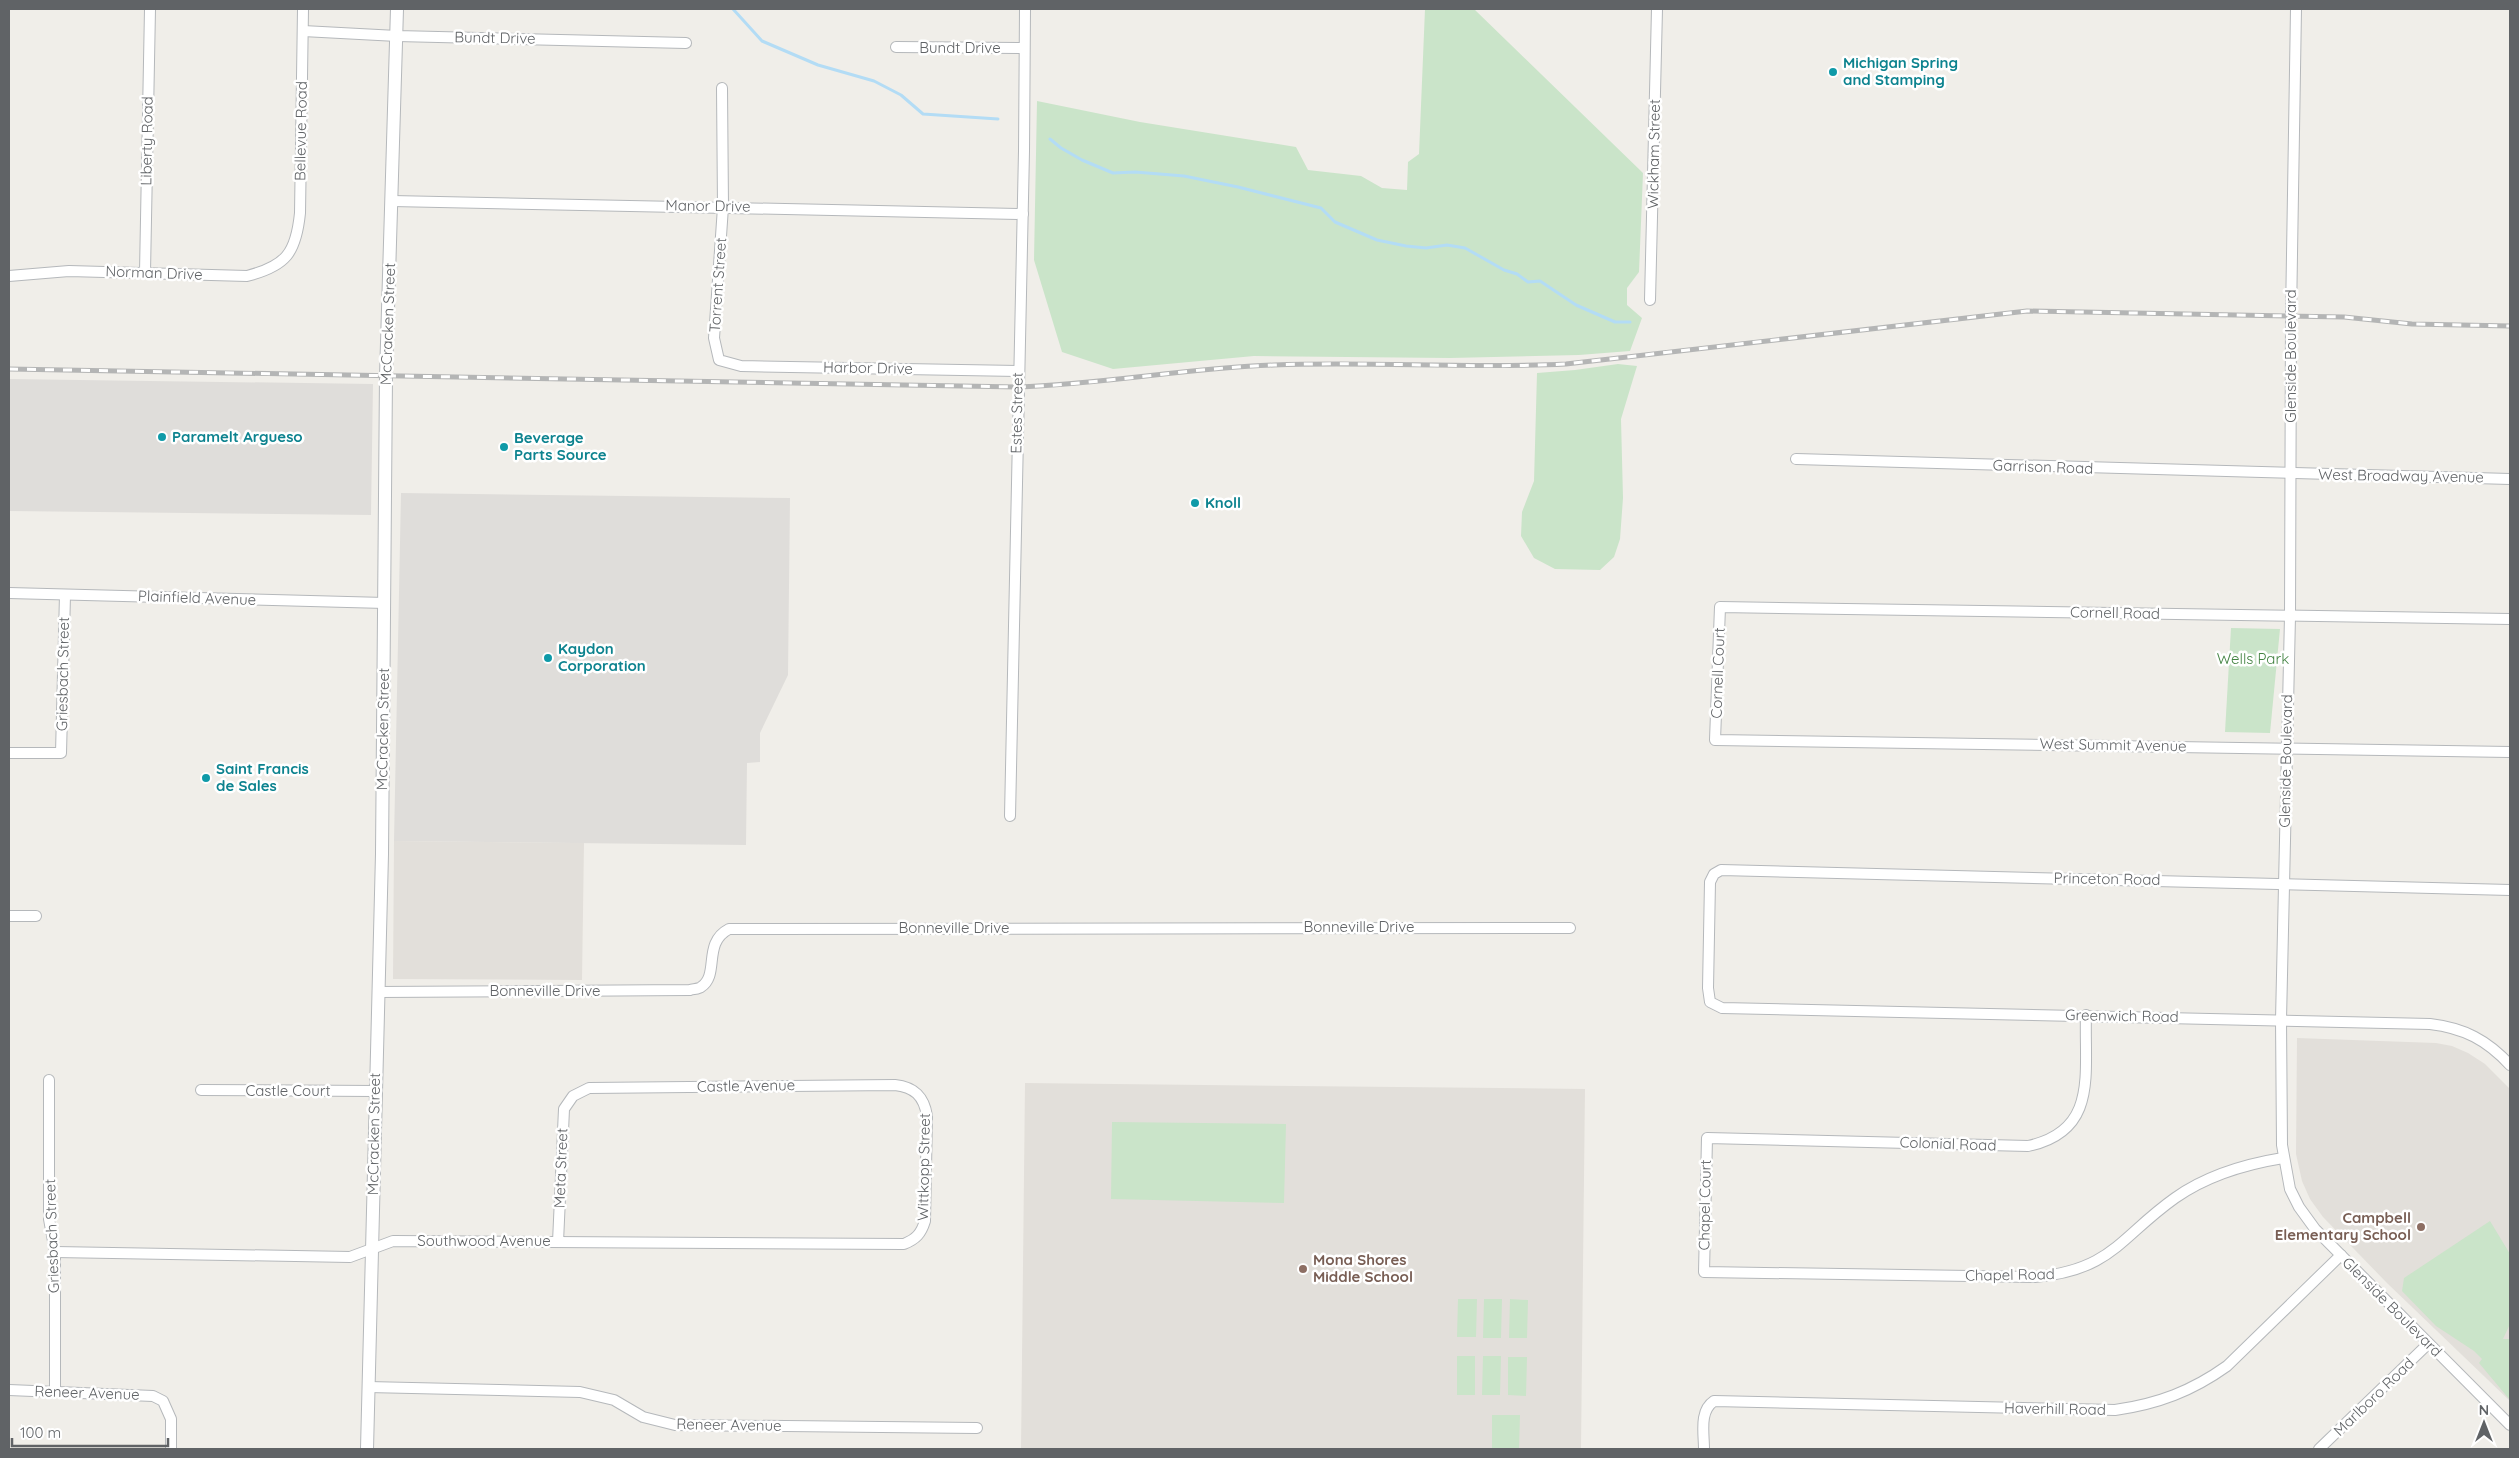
<svg xmlns="http://www.w3.org/2000/svg" width="2519" height="1458" font-family="Quicksand,sans-serif">
	<rect width="100%" height="100%" fill="#f0eee9"/>
	<!-- industrial -->
	<g fill="#dfddda">
		<polygon points="9,379 373,384 371,515 9,511"/>
		<polygon points="401,493 790,498 788,675 760,733 760,762 747,763 746,845 394,841"/>
	</g>
	<!-- education -->
	<g fill="#e2dfda">
		<polygon points="394,841 584,843 582,980 393,979"/>
		<polygon points="2297,1038 2436,1043 2452,1046 2468,1053 2485,1064 2510,1089 2510,1401 2387,1283 2323,1217 2310,1199 2302,1181 2296,1154"/>
		<polygon points="1025,1083 1585,1089 1581,1449 1021,1449"/>
	</g>
	<!-- green -->
	<g fill="#cae4c9">
		<polygon points="1425,9 1474,9 1643,173 1639,272 1627,288 1627,305 1642,318 1630,351 1579,355 1450,358 1254,356 1113,369 1062,352 1034,260 1037,101 1140,122 1296,147 1308,170 1361,176 1382,188 1407,190 1408,162 1419,154"/>
		<polygon points="1618,364 1637,366 1621,419 1623,498 1620,539 1614,557 1600,570 1555,569 1534,558 1521,536 1522,512 1534,481 1537,373 1575,370"/>
		<polygon points="2231,628 2280,629 2270,733 2225,732"/>
		<polygon points="1112,1122 1286,1124 1284,1203 1111,1199"/>
		<polygon points="2490,1221 2510,1254 2510,1324 2503,1339 2510,1339 2510,1400 2479,1363 2482,1359 2474,1351 2436,1326 2402,1291 2404,1278"/>
		<polygon points="1458,1299 1477,1299 1476,1337 1457,1337"/>
		<polygon points="1484,1299 1502,1299 1501,1338 1483,1338"/>
		<polygon points="1510,1299 1528,1300 1527,1338 1509,1338"/>
		<rect x="1457" y="1356" width="18" height="39"/>
		<polygon points="1483,1356 1501,1356 1500,1395 1482,1395"/>
		<polygon points="1508,1357 1527,1357 1526,1396 1508,1395"/>
		<polygon points="1492,1415 1520,1415 1519,1449 1492,1449"/>
	</g>
	<g fill="none" stroke-linecap="round" stroke-linejoin="round">
		<!-- stream -->
		<g stroke="#b3dcf5" stroke-width="3">
			<polyline points="733,9 762,41 818,65 874,81 901,95 923,114 998,119"/>
			<polyline points="1050,139 1061,148 1082,160 1113,173 1135,172 1184,176 1238,187 1321,208 1335,222 1377,240 1406,246 1426,248 1447,245 1465,248 1504,270 1517,274 1528,282 1540,281 1576,305 1615,322 1630,322"/>
		</g>
		<!-- minor casing -->
		<g stroke="#b5b8bb" stroke-width="12">
			<g id="minor">
				<polyline points="2296,9 2291,316 2290,616 2281,1020 2282,1145 2290,1189 2299,1207 2315,1229 2510,1425"/>
				<polyline points="303,31 397,36 686,43"/>
				<polyline points="896,47 1024,48"/>
				<polyline points="722,88 723,207 714,338 719,360 741,366 1018,371"/>
				<polyline points="392,201 1023,214"/>
				<polyline points="145,272 150,9"/>
				<path d="M9,276L69,271L247,276C286,266 296,253 300,213L303,9"/>
				<polyline points="1650,300 1657,9"/>
				<polyline points="1796,459 2510,479"/>
				<polyline points="9,593 385,603"/>
				<polyline points="2510,619 1720,607 1715,740 2510,752"/>
				<polyline points="9,753 61,753 65,595"/>
				<polyline points="1010,816 1024,151 1025,9"/>
				<path d="M2510,890L1721,870L1714,874L1710,882L1708,988L1710,1002L1722,1008L2430,1024C2464,1028 2487,1040 2510,1065"/>
				<polyline points="9,916 36,916"/>
				<path d="M378,992L690,990C693,989 699,989 701,987C720,975 702,943 729,929L1570,928"/>
				<path d="M2086,1015C2084,1073 2099,1131 2028,1146L1707,1138L1704,1272L2035,1277C2112,1270 2120,1237 2175,1198C2206,1176 2246,1164 2283,1158"/>
				<polyline points="49,1080 49,1219 55,1252 55,1391"/>
				<polyline points="201,1090 375,1091"/>
				<path d="M55,1252L350,1257L393,1241L904,1244C916,1239 921,1234 925,1221L927,1116C924,1096 914,1087 895,1085L589,1088L573,1096L564,1109L558,1242"/>
				<polyline points="368,1387 580,1392 614,1400 643,1417 675,1425 977,1428"/>
				<polyline points="9,1390 153,1396 163,1401 171,1419 171,1449"/>
				<path d="M1704,1449C1704,1433 1699,1411 1714,1401L2115,1410C2158,1404 2192,1391 2227,1366L2341,1255"/>
				<polyline points="2319,1449 2428,1344"/>
			</g>
		</g>
		<!-- tertiary casing -->
		<g stroke="#b5b8bb" stroke-width="14">
			<polyline id="tertiary" points="367,1449 382,854 386,376 397,9"/>
		</g>
		<!-- minor -->
		<use href="#minor" stroke="#fff" stroke-width="10"/>
		<!-- tertiary -->
		<use href="#tertiary" stroke="#fff" stroke-width="12"/>
		<!-- rail casing -->
		<g stroke="#b4b5b5" stroke-width="5">
			<path id="rail" d="M9,369L1018,387C1104,384 1188,368 1274,365C1371,361 1468,369 1566,364L2027,311L2344,317L2412,324L2510,326"/>
		</g>
		<!-- rail -->
		<use href="#rail" stroke="#fff" stroke-width="3" stroke-dasharray="9" stroke-linecap="butt"/>
	</g>
	<!-- markers -->
	<g fill="#0f9aa8" stroke="#fff" stroke-width="2">
		<circle cx="1833" cy="72" r="5"/>
		<circle cx="162" cy="437" r="5"/>
		<circle cx="504" cy="447" r="5"/>
		<circle cx="1195" cy="503" r="5"/>
		<circle cx="548" cy="658" r="5"/>
		<circle cx="206" cy="778" r="5"/>
	</g>
	<g fill="#8d6e63" stroke="#fff" stroke-width="2">
		<circle cx="2421" cy="1227" r="5"/>
		<circle cx="1303" cy="1269" r="5"/>
	</g>
	<g text-anchor="middle" stroke-width="5" stroke-linejoin="round" paint-order="stroke">
		<!-- street labels -->
		<g font-size="15" fill="#606366" stroke="#fff">
			<text transform="translate(495 38) rotate(1)" y="5">Bundt Drive</text>
			<text x="960" y="53">Bundt Drive</text>
			<text transform="translate(301 131) rotate(-89)" y="5">Bellevue Road</text>
			<text transform="translate(147 141) rotate(-89)" y="5">Liberty Road</text>
			<text transform="translate(1654 154) rotate(-89)" y="5">Wickham Street</text>
			<text transform="translate(708 206) rotate(1)" y="5">Manor Drive</text>
			<text transform="translate(154 273) rotate(2)" y="5">Norman Drive</text>
			<text transform="translate(718 285) rotate(-86)" y="5">Torrent Street</text>
			<text transform="translate(388 324) rotate(-88)" y="5">McCracken Street</text>
			<text transform="translate(2291 356) rotate(-90)" y="5">Glenside Boulevard</text>
			<text transform="translate(868 368) rotate(1)" y="5">Harbor Drive</text>
			<text transform="translate(1017 413) rotate(-89)" y="5">Estes Street</text>
			<text transform="translate(2043 467) rotate(2)" y="5">Garrison Road</text>
			<text transform="translate(2401 476) rotate(1)" y="5">West Broadway Avenue</text>
			<text transform="translate(197 598) rotate(2)" y="5">Plainfield Avenue</text>
			<text transform="translate(2115 613) rotate(1)" y="5">Cornell Road</text>
			<text transform="translate(1718 673) rotate(-88)" y="5">Cornell Court</text>
			<text transform="translate(63 674) rotate(-89)" y="5">Griesbach Street</text>
			<text transform="translate(383 729) rotate(-89)" y="5">McCracken Street</text>
			<text transform="translate(2113 745) rotate(1)" y="5">West Summit Avenue</text>
			<text transform="translate(2286 761) rotate(-89)" y="5">Glenside Boulevard</text>
			<text transform="translate(2107 879) rotate(1)" y="5">Princeton Road</text>
			<text x="1359" y="932">Bonneville Drive</text>
			<text x="954" y="933">Bonneville Drive</text>
			<text x="545" y="996">Bonneville Drive</text>
			<text transform="translate(2122 1016) rotate(1)" y="5">Greenwich Road</text>
			<text transform="translate(746 1086) rotate(-1)" y="5">Castle Avenue</text>
			<text x="288" y="1096">Castle Court</text>
			<text transform="translate(374 1134) rotate(-89)" y="5">McCracken Street</text>
			<text transform="translate(1948 1144) rotate(2)" y="5">Colonial Road</text>
			<text transform="translate(924 1167) rotate(-89)" y="5">Wittkopp Street</text>
			<text transform="translate(561 1168) rotate(-88)" y="5">Meta Street</text>
			<text transform="translate(1705 1205) rotate(-89)" y="5">Chapel Court</text>
			<text transform="translate(52 1236) rotate(-92)" y="5">Griesbach Street</text>
			<text x="484" y="1246">Southwood Avenue</text>
			<text transform="translate(2010 1275) rotate(-1)" y="5">Chapel Road</text>
			<text transform="translate(2392 1307) rotate(45)" y="5">Glenside Boulevard</text>
			<text transform="translate(87 1393) rotate(2)" y="5">Reneer Avenue</text>
			<text transform="translate(2374 1397) rotate(-44)" y="5">Marlboro Road</text>
			<text transform="translate(2055 1409) rotate(1)" y="5">Haverhill Road</text>
			<text transform="translate(729 1425) rotate(1)" y="5">Reneer Avenue</text>
		</g>
		<!-- culture labels -->
		<g font-size="15" font-weight="bold" fill="#0d838f" stroke="#fff" text-anchor="start">
			<text x="1843" y="68">Michigan Spring<tspan x="1843" dy="17">and Stamping</tspan></text>
			<text x="172" y="442">Paramelt Argueso</text>
			<text x="514" y="443">Beverage<tspan x="514" dy="17">Parts Source</tspan></text>
			<text x="1205" y="508">Knoll</text>
			<text x="558" y="654">Kaydon<tspan x="558" dy="17">Corporation</tspan></text>
			<text x="216" y="774">Saint Francis<tspan x="216" dy="17">de Sales</tspan></text>
		</g>
		<!-- park labels -->
		<g font-size="15" fill="#438342" stroke="#fff">
			<text x="2253" y="664">Wells Park</text>
		</g>
		<!-- education labels -->
		<g font-size="15" font-weight="bold" fill="#785e54" stroke="#fff" text-anchor="end">
			<text x="2411" y="1223">Campbell<tspan x="2411" dy="17">Elementary School</tspan></text>
			<text x="1313" y="1265" text-anchor="start">Mona Shores<tspan x="1313" dy="17">Middle School</tspan></text>
		</g>
	</g>
	<!-- border -->
	<rect width="2519" height="1458" fill="none" stroke="#606366" stroke-width="20"/>
	<!-- north arrow -->
	<g transform="translate(2484 1423)" stroke="#ffffff" stroke-width="4" paint-order="stroke">
	<path d="M0-4L9 19L0 12L-9 19Z" fill="#606366"/>
	<text y="-8" font-size="14" font-weight="bold" text-anchor="middle" fill="#606366">N</text>
	</g>
	<!-- scale -->
	<path d="M12 1438v8h156v-8" fill="none" stroke="#606366" stroke-width="2.5"/>
	<text x="20" y="1438" font-size="15" fill="#606366" stroke="#ffffff" stroke-width="4" paint-order="stroke">100 m</text>
</svg>
